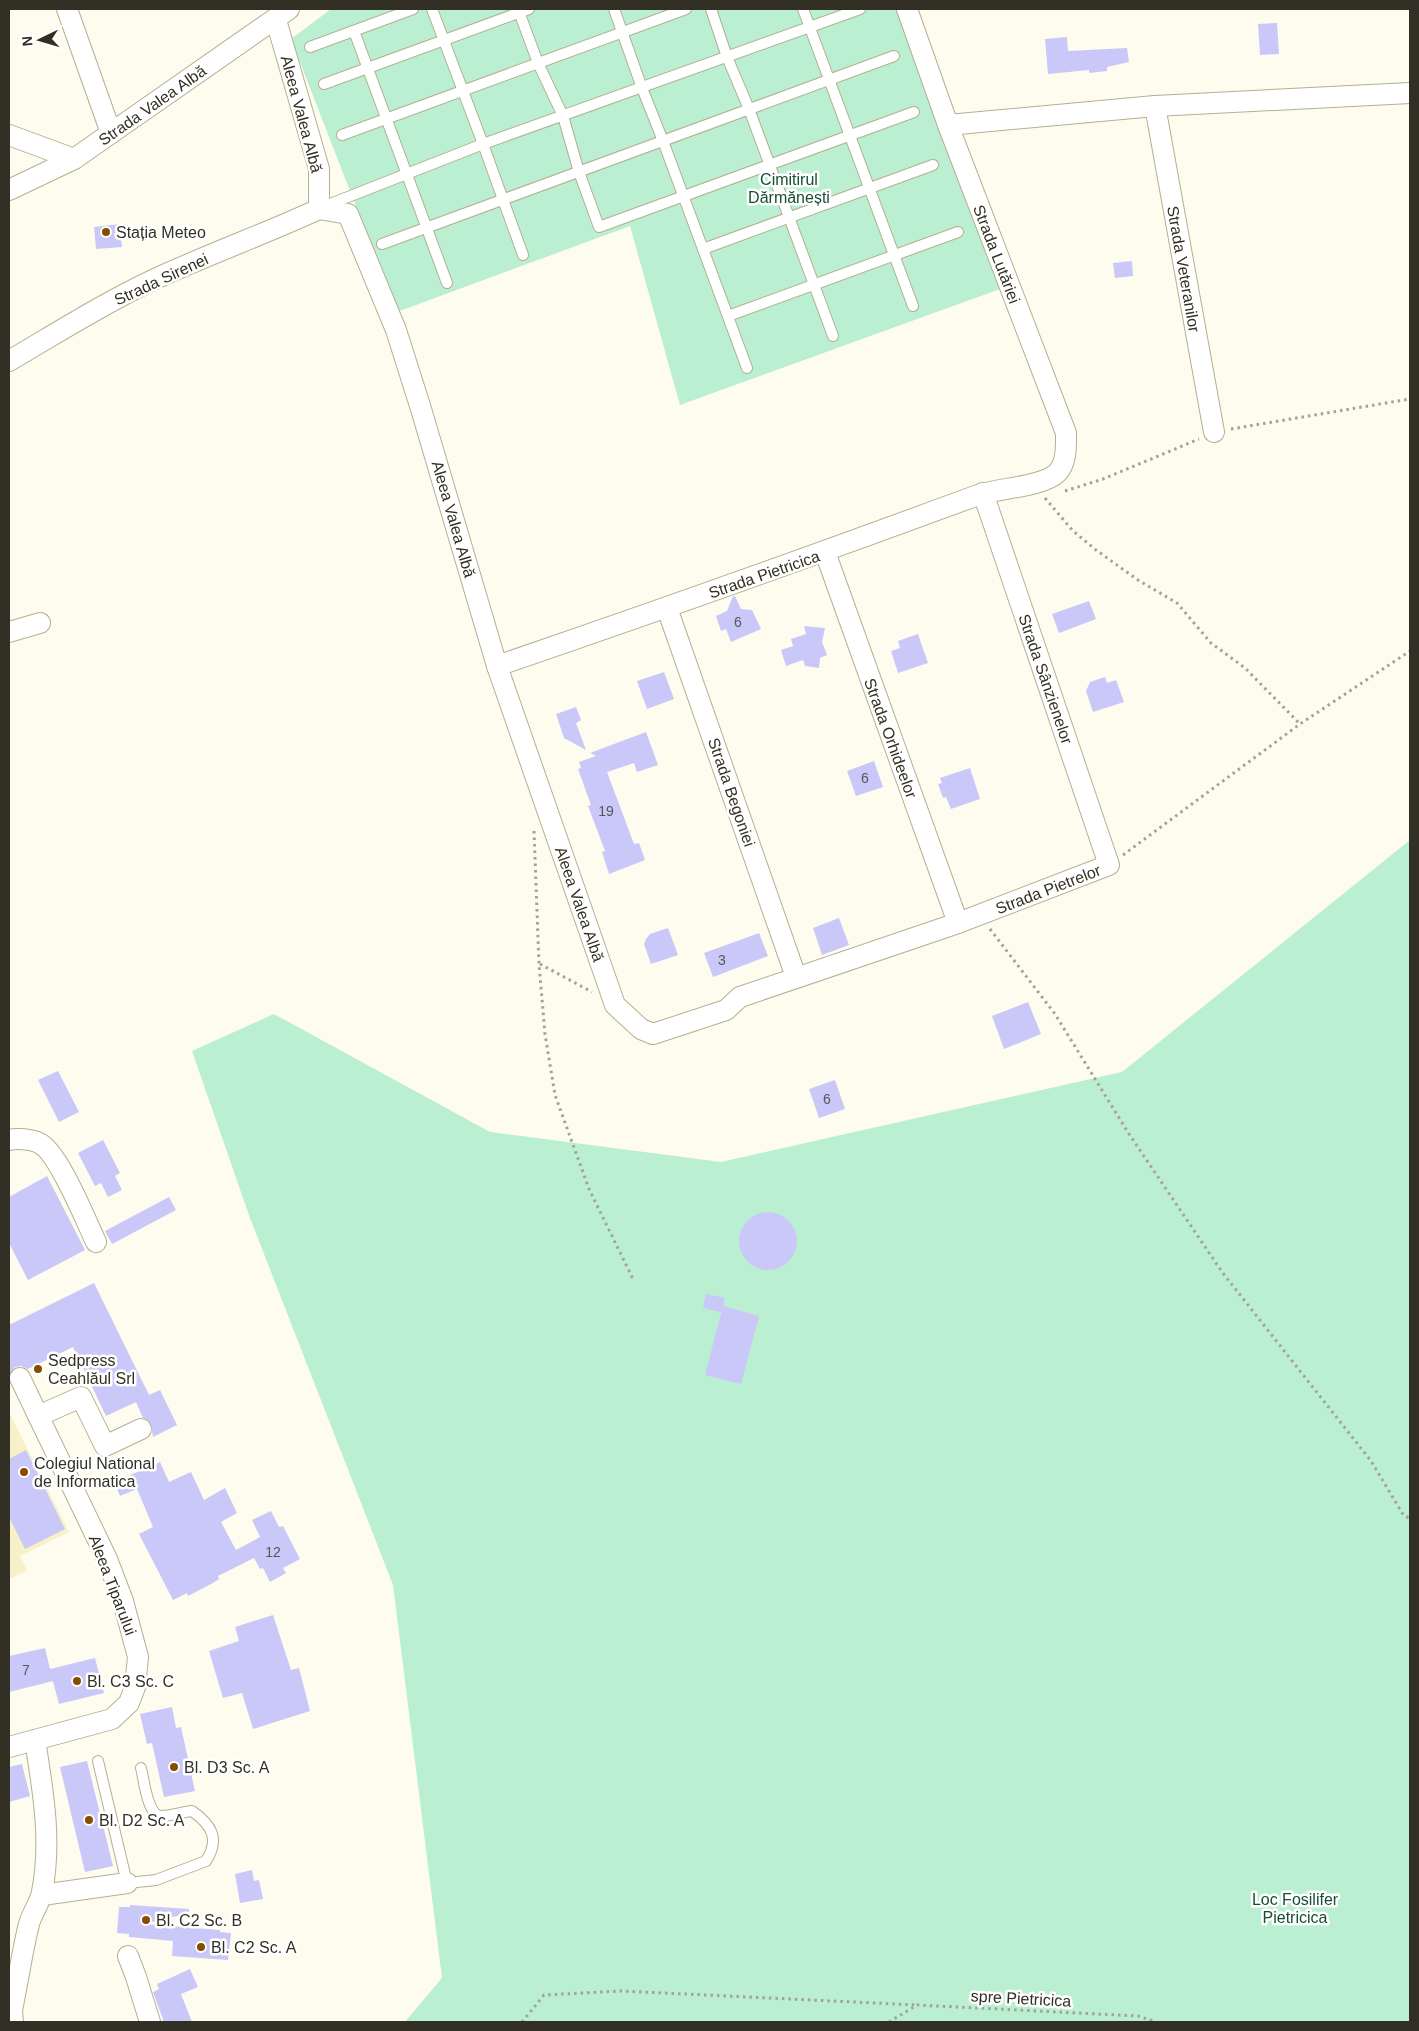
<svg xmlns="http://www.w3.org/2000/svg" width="1419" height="2031" font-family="Helvetica,sans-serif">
	<rect width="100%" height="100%" fill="#fefcef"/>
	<!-- built -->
	<polygon fill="#f7f0c9" points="9,1412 69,1532 20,1556 27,1571 9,1579"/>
	<!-- green -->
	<g fill="#baefd2">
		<polygon points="331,9 897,9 1000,289 680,405 630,226 397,312 291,39"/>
		<polygon points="1410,840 1410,2022 405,2022 442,1978 393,1585 250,1218 192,1051 274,1014 490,1132 721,1162 1122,1072"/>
	</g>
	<!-- building -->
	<g fill="#cac7f9">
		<polygon points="1277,23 1279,54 1260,55 1258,24"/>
		<polygon points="1067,37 1068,51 1127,48 1129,62 1107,67 1107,71 1089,73 1089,70 1048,74 1045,39"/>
		<polygon points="120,224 122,247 96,249 94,227"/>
		<polygon points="1132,261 1133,276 1115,278 1113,263"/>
		<polygon points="733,596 735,596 741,609 752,610 761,629 731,642 726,629 721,631 716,616 727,611"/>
		<polygon points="1089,601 1096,619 1059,633 1052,614"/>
		<polygon points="804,626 825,628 822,642 827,655 820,658 819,668 805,666 803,660 786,666 781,650 793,646 791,639 806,634"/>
		<polygon points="918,634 928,663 898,673 891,651 900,648 898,641"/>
		<polygon points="664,672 674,699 647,709 637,681"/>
		<polygon points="1105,677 1107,683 1116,680 1124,702 1093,712 1086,691 1090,682"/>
		<polygon points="576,707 581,720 576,723 586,750 564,738 556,714"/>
		<polygon points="646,732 658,765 637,772 634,763 607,772 634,844 639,843 645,860 609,874 602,852 605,851 588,806 591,805 578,769 581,768 579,762 596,756 590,753"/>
		<polygon points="874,761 883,787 856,796 847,771"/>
		<polygon points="970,768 980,799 951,809 946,797 943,798 938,784 942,783 940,778"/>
		<polygon points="839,918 849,945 822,955 813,928"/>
		<polygon points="668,928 678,955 651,964 644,944 646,939 650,934"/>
		<polygon points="759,933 768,956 713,977 704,953"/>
		<polygon points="1028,1002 1041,1034 1004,1049 992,1016"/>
		<polygon points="58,1071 79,1112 59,1122 38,1080"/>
		<polygon points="835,1080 845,1109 819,1118 809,1089"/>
		<polygon points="103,1140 120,1173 115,1176 122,1190 108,1197 101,1183 95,1186 78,1153"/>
		<polygon points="47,1176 85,1250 28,1280 9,1243 9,1197"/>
		<polygon points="169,1197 176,1210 112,1244 105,1231"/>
		<circle cx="768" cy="1241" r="29"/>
		<polygon points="94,1283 149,1395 160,1390 177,1425 153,1437 151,1424 143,1418 136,1402 106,1416 73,1347 28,1369 21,1366 15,1367 9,1375 9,1325"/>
		<polygon points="706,1294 725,1298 721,1312 703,1308"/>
		<polygon points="723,1306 759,1316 741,1384 705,1375"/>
		<polygon points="26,1450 65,1529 25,1549 9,1517 9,1459"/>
		<polygon points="160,1462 169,1482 191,1472 204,1500 225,1488 237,1513 221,1522 236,1550 260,1537 252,1520 271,1511 279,1527 283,1526 300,1559 283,1568 286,1573 270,1582 263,1568 260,1569 254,1558 218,1576 219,1579 213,1583 188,1596 187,1593 173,1600 139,1534 153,1527 137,1489 120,1496 114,1482"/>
		<polygon points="273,1615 291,1670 299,1668 310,1711 253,1729 242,1693 223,1698 209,1651 239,1641 235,1627"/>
		<polygon points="45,1648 50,1669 95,1658 104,1693 59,1704 51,1674 53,1681 9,1692 9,1656"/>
		<polygon points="172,1707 176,1728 181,1727 195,1791 164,1797 152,1743 147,1744 140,1714"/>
		<polygon points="87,1761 113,1866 85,1872 60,1767"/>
		<polygon points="22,1764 30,1796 9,1802 9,1767"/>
		<polygon points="252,1870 254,1881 259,1880 263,1899 240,1903 235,1874"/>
		<polygon points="130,1905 189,1909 189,1913 144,1924 220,1930 220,1932 231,1933 228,1960 172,1956 173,1941 129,1937 129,1934 117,1933 119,1907 130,1907"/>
		<polygon points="190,1969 198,1987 181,1994 192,2022 164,2022 153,1992 159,1989 157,1984"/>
	</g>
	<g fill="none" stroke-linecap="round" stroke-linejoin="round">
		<!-- lane casing -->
		<g stroke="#b5af92" stroke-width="12">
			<g id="lane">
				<polyline points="432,9 483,144 523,255"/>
				<polyline points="518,9 538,63 563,116 579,172 599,227 914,112"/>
				<polyline points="614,9 642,88 663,141 747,368"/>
				<polyline points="711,9 727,57 749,109 833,336"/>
				<polyline points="803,9 913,306"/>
				<polyline points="354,31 447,283"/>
				<polyline points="310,47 413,9"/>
				<polyline points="324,84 529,9"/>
				<polyline points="342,135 686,9"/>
				<polyline points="325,206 483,144 860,9"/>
				<polyline points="382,244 894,56"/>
				<polyline points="703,249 933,165"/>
				<polyline points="728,316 958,232"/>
				<path d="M98,1761L127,1883L156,1880L206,1861C220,1839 212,1825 192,1811C182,1812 171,1816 161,1816C147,1815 144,1779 141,1768"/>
			</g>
		</g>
		<!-- street casing -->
		<g stroke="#b5af92" stroke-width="22">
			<g id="street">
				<polyline points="67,9 111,133"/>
				<polyline points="276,20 319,169 319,209"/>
				<polyline points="1155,106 1214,432"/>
				<polyline points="948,125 1155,106 1410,93"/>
				<polyline points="9,135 74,159"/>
				<polyline points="9,190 74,159 289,9"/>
				<polyline points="319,209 348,214 396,330 421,409 497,666 615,1005 641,1029 653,1034 726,1010 740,997 958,923 1109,865 983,493"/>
				<path d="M9,361C57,333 104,303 155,279C209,254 265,234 319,209"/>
				<polyline points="825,552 958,923"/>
				<polyline points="667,608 796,977"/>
				<polyline points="9,632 40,623"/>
				<path d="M497,666C658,611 818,554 978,495C999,488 1042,487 1057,473C1067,463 1066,446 1066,433L948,125L907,9"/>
				<path d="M9,1140C17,1138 31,1139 39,1143C58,1151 86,1221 96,1242"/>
				<polyline points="38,1416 81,1397 105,1446 141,1429"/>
				<polyline points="9,1747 112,1719 129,1703 135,1687 138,1657 123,1601 107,1559 20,1378"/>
				<polyline points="42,1895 127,1883"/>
				<polyline points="128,1956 136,1977 150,2022"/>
				<path d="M13,2022L12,2010C18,1982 22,1952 29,1924C32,1913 40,1903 42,1892C52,1841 43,1791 35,1740"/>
			</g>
		</g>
		<!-- path -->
		<g stroke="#a4a296" stroke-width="3" stroke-dasharray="2.5 4" stroke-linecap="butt">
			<polyline points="1231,429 1410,399"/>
			<polyline points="1065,491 1103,479 1199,439"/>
			<polyline points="1045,498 1073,531 1096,550 1138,580 1177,603 1211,643 1245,668 1300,724"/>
			<polyline points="534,831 539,964 545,1034 555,1095 589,1189 634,1281"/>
			<polyline points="1123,855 1300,724 1410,651"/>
			<polyline points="990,929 1055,1014 1129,1134 1222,1272 1371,1461 1404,1516 1410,1518"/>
			<polyline points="540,964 592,992"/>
			<polyline points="522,2022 544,1995 621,1991 917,2005"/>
			<polyline points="889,2022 917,2005 1138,2016 1156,2022"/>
		</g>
		<!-- lane -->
		<use href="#lane" stroke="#fff" stroke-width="10"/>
		<!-- street -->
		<use href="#street" stroke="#fff" stroke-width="20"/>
	</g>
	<!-- markers -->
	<g fill="#864d00" stroke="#fff" stroke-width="2">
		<circle cx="106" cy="232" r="5"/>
		<circle cx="38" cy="1369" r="5"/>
		<circle cx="24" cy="1472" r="5"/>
		<circle cx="77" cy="1681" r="5"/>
		<circle cx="174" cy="1767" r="5"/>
		<circle cx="89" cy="1820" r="5"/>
		<circle cx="146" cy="1920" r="5"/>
		<circle cx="201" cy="1947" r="5"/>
	</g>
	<g text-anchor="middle" stroke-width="5" stroke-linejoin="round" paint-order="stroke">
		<!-- number labels -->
		<g font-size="14" fill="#585659">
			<text x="738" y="627">6</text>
			<text x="865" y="783">6</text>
			<text x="606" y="816">19</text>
			<text x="722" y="965">3</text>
			<text x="827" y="1104">6</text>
			<text x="273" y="1557">12</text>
			<text x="26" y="1675">7</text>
		</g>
		<!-- street labels -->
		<g font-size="16" fill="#323024" stroke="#fff">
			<text transform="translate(152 105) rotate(-35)" y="6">Strada Valea Albă</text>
			<text transform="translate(302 114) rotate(75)" y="6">Aleea Valea Albă</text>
			<text transform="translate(997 254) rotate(69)" y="6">Strada Lutăriei</text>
			<text transform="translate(1184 269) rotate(80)" y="6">Strada Veteranilor</text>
			<text transform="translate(161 279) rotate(-25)" y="6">Strada Sirenei</text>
			<text transform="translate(454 519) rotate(74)" y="6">Aleea Valea Albă</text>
			<text transform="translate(764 574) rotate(-19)" y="6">Strada Pietricica</text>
			<text transform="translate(1046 679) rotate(71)" y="6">Strada Sânzienelor</text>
			<text transform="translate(891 738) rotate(70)" y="6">Strada Orhideelor</text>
			<text transform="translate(732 792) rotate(71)" y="6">Strada Begoniei</text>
			<text transform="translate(1048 889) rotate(-21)" y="6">Strada Pietrelor</text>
			<text transform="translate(580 904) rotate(71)" y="6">Aleea Valea Albă</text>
			<text transform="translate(113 1585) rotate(69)" y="6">Aleea Tiparului</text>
			<text transform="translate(1021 1998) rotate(3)" y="6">spre Pietricica</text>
		</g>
		<!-- park labels -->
		<g font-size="16" fill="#164d35" stroke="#fff">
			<text x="789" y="185">Cimitirul<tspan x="789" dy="18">Dărmănești</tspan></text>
			<text x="1295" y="1905">Loc Fosilifer<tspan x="1295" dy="18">Pietricica</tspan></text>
		</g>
		<!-- poi labels -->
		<g font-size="16" fill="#323024" stroke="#fff" text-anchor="start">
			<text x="116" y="238">Stația Meteo</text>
			<text x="48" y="1366">Sedpress<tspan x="48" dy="18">Ceahlăul Srl</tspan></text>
			<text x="34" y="1469">Colegiul National<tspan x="34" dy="18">de Informatica</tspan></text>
			<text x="87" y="1687">Bl. C3 Sc. C</text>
			<text x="184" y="1773">Bl. D3 Sc. A</text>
			<text x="99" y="1826">Bl. D2 Sc. A</text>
			<text x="156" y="1926">Bl. C2 Sc. B</text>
			<text x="211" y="1953">Bl. C2 Sc. A</text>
		</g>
	</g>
	<!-- border -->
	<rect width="1419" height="2031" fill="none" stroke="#323024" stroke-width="20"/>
	<!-- north arrow -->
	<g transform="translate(40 40) rotate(265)" stroke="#ffffff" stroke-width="4" paint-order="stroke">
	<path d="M0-4L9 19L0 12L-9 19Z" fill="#323024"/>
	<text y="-8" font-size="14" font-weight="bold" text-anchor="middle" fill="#323024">N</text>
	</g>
</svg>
